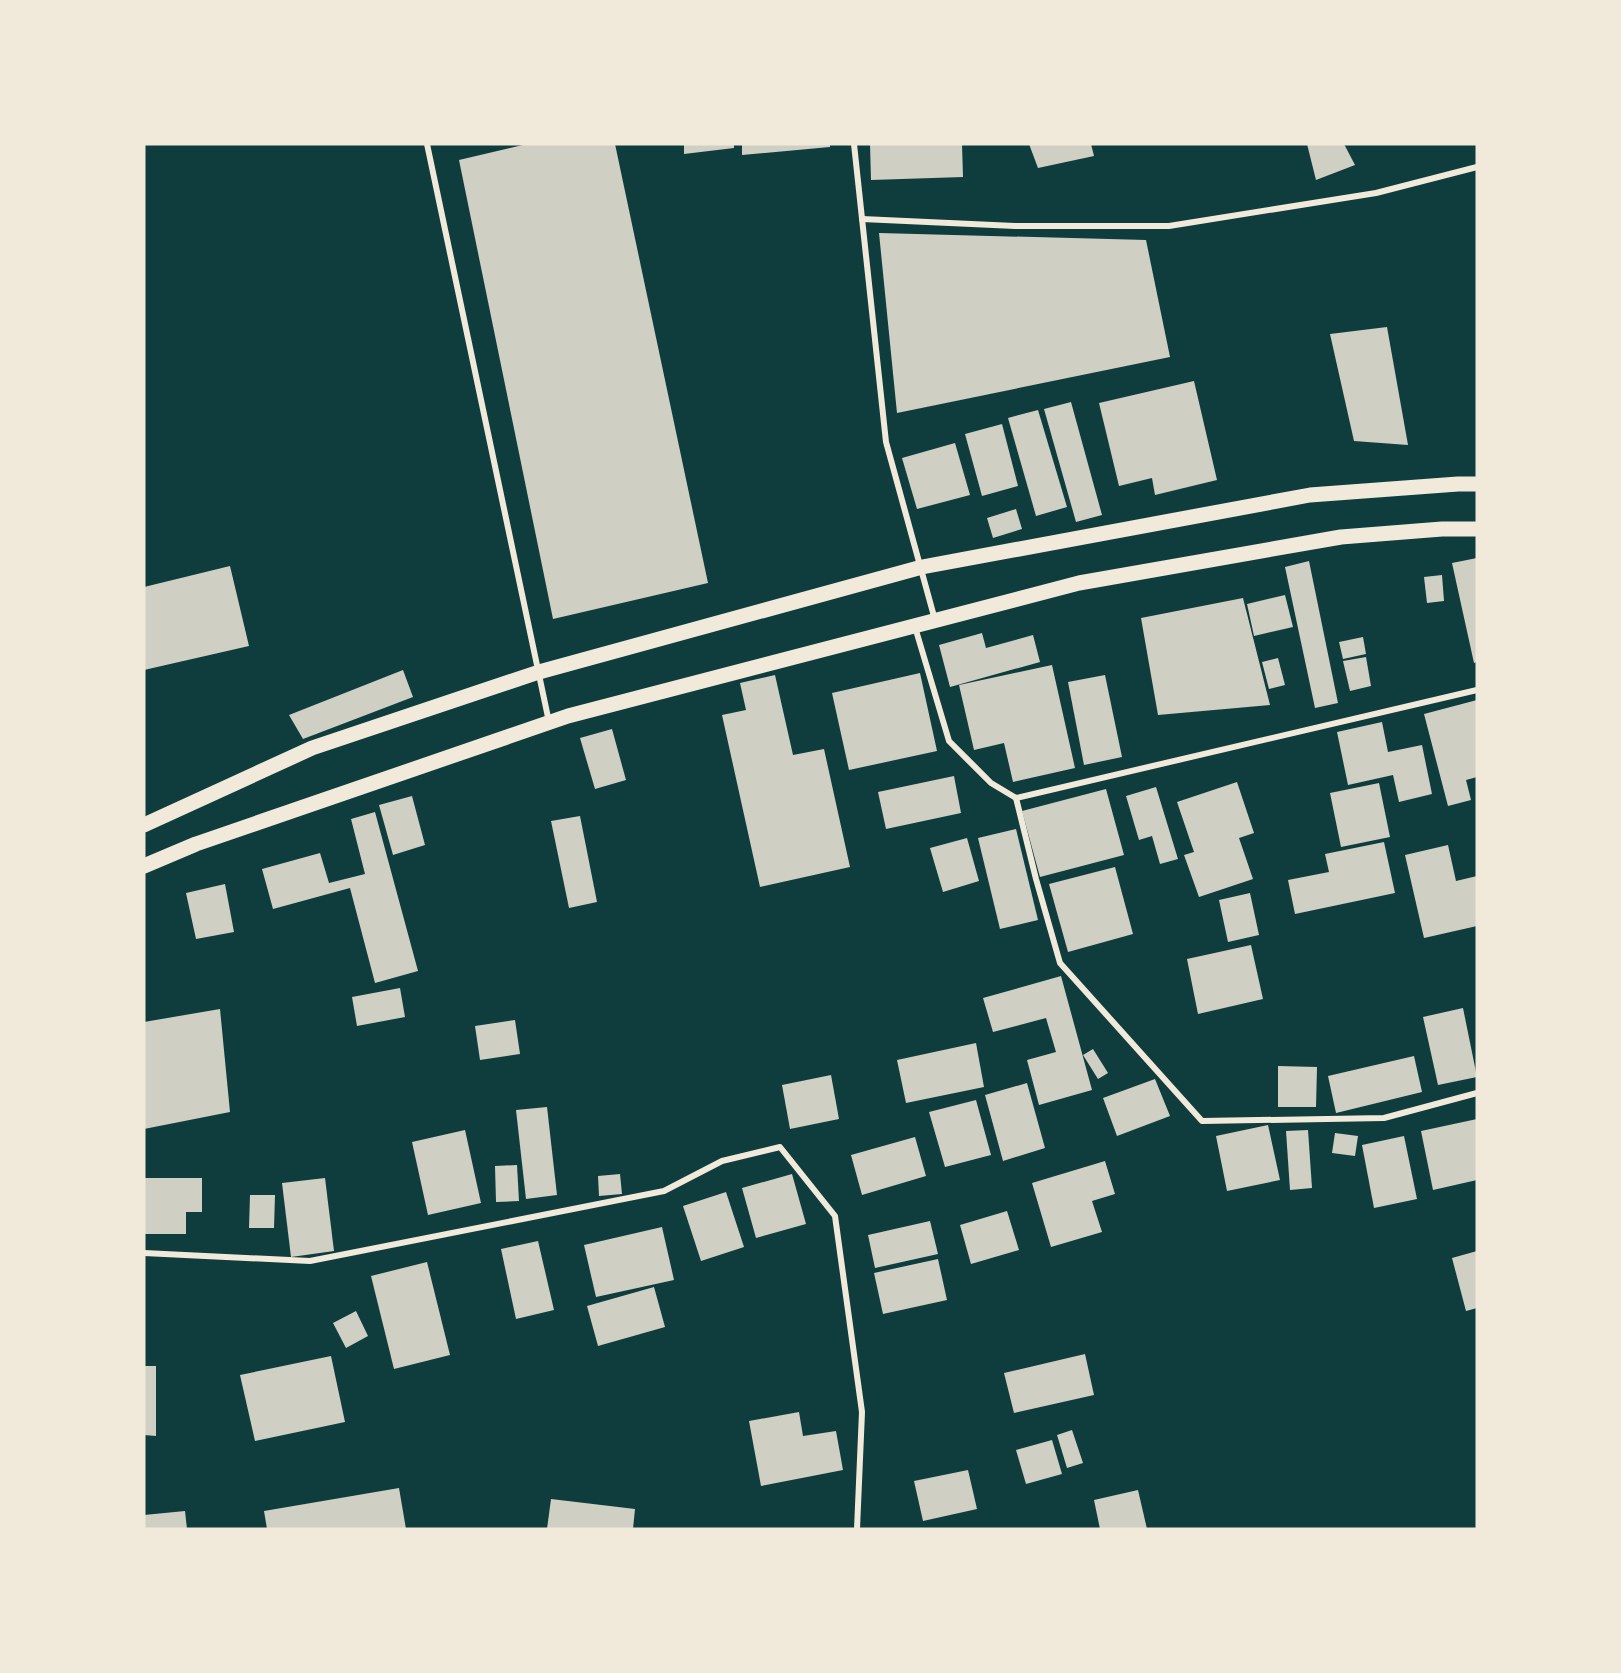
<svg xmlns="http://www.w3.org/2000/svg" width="1621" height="1673" font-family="Lato,sans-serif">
	<rect width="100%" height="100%" fill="#0f3d3e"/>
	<!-- building -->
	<g fill="#cfcfc3">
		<polygon points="527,144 615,144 708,583 553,619 459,160"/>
		<polygon points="684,144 734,144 734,148 684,154"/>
		<polygon points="742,144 830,144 830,147 742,155"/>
		<polygon points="870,144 962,144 963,177 871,180"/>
		<polygon points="1029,144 1091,144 1094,156 1038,168"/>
		<polygon points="1307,144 1344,144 1355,165 1316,180"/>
		<polygon points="879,233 1146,240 1170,357 897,413"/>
		<polygon points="1387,327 1408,445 1354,441 1330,334"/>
		<polygon points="1194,381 1217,480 1155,495 1152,478 1119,486 1099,403"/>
		<polygon points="1071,402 1102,515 1076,522 1044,409"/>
		<polygon points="1038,410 1067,507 1036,516 1008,418"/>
		<polygon points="1002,424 1018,486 982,496 965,434"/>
		<polygon points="955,443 970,495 917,509 902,458"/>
		<polygon points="1016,509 1022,529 993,538 987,518"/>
		<polygon points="1477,558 1477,662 1474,663 1452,563"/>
		<polygon points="1309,561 1338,703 1315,708 1285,567"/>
		<polygon points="230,566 249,646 144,670 144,587"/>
		<polygon points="1442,575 1444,601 1427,603 1424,577"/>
		<polygon points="1285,595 1293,627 1254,636 1247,604"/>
		<polygon points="1243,598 1270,705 1158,715 1141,618"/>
		<polygon points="982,633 986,648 1033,635 1040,662 950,687 939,645"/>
		<polygon points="1363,637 1366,654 1343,659 1339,642"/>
		<polygon points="1366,657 1371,686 1350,691 1343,661"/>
		<polygon points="1278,658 1285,685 1269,689 1262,662"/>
		<polygon points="1052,665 1075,768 1013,782 1004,743 974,750 959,685"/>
		<polygon points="403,670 413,697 303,739 289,715"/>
		<polygon points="920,673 937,751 849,770 832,693"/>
		<polygon points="775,675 793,755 824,749 850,867 760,887 722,715 746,710 740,683"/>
		<polygon points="1105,675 1122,757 1084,765 1068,682"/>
		<polygon points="1477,700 1477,777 1466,780 1471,800 1448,806 1424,714"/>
		<polygon points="1382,722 1388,752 1422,745 1432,794 1399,802 1393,775 1348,785 1337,732"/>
		<polygon points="612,729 626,780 595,789 580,738"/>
		<polygon points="954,776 961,813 886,829 878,792"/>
		<polygon points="1237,782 1254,833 1239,838 1253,879 1199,897 1184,855 1194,852 1177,802"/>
		<polygon points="1379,783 1390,837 1341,847 1330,793"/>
		<polygon points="1156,787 1178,859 1160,864 1152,836 1139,840 1126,796"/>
		<polygon points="1106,789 1124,855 1040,877 1022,811"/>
		<polygon points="412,796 425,845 393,855 379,805"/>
		<polygon points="375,812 418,971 375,983 350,888 273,909 262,869 320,853 329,883 365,874 351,819"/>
		<polygon points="580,816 597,902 569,908 551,821"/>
		<polygon points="1016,829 1038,920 1000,929 978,838"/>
		<polygon points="967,838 979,881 943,892 930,848"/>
		<polygon points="1384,842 1395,893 1295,914 1288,880 1329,872 1325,854"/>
		<polygon points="1448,845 1456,881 1477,876 1477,926 1424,938 1405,855"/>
		<polygon points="1115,867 1133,934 1068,952 1049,884"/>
		<polygon points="225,884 234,932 196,939 186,893"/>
		<polygon points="1250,893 1259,935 1228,942 1219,900"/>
		<polygon points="1251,945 1263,999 1198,1014 1187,959"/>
		<polygon points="1061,976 1092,1090 1039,1105 1027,1060 1056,1052 1046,1018 993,1032 983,998"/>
		<polygon points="400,988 405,1017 357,1026 352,997"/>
		<polygon points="1463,1008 1477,1077 1438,1085 1423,1017"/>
		<polygon points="220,1009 230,1112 144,1129 144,1022"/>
		<polygon points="515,1020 520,1054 480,1060 475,1026"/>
		<polygon points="976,1043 984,1087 906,1103 897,1060"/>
		<polygon points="1093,1049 1108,1073 1098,1079 1083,1055"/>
		<polygon points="1414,1056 1422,1092 1336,1113 1328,1076"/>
		<polygon points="1278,1066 1317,1067 1316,1107 1278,1107"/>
		<polygon points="831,1075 839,1119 790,1129 782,1085"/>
		<polygon points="1155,1079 1170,1116 1117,1136 1103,1098"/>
		<polygon points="1027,1083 1045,1148 1003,1161 985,1095"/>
		<polygon points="976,1100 991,1155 945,1167 929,1112"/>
		<polygon points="547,1107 557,1195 526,1199 516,1110"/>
		<polygon points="1477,1119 1477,1180 1433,1190 1421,1131"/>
		<polygon points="1268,1125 1280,1180 1227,1191 1216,1136"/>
		<polygon points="465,1130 481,1203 428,1215 412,1142"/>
		<polygon points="1308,1130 1312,1188 1290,1190 1286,1131"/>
		<polygon points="1335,1133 1358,1136 1355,1156 1332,1153"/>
		<polygon points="1404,1136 1417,1199 1374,1208 1362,1145"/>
		<polygon points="915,1137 926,1176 862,1195 851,1155"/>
		<polygon points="1105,1161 1115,1194 1092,1201 1102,1232 1051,1247 1032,1183"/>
		<polygon points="517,1165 519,1201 496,1202 495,1166"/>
		<polygon points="620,1174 622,1194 599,1196 598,1176"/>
		<polygon points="792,1174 806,1224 756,1238 742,1188"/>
		<polygon points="144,1178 202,1178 202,1212 186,1212 186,1234 144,1234"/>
		<polygon points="325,1178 334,1251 291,1257 282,1183"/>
		<polygon points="726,1192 744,1247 701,1261 683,1206"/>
		<polygon points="250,1195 275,1195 274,1228 249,1228"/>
		<polygon points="1007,1211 1019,1250 971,1264 960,1225"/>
		<polygon points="930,1221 938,1254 875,1268 868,1235"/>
		<polygon points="662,1227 674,1280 596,1297 584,1245"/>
		<polygon points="538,1241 554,1310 516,1319 501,1249"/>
		<polygon points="1477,1251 1477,1308 1466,1311 1452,1258"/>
		<polygon points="938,1259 947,1300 883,1314 874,1273"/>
		<polygon points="427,1262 450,1355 394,1369 371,1276"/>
		<polygon points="654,1287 665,1327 598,1346 587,1306"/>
		<polygon points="356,1311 368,1336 346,1348 333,1323"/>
		<polygon points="1085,1354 1094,1395 1014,1413 1004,1373"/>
		<polygon points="331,1356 345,1422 255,1441 240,1375"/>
		<polygon points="144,1366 156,1366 156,1436 144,1435"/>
		<polygon points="799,1412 803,1436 836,1431 843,1470 761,1486 749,1421"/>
		<polygon points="1072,1430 1083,1463 1067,1468 1057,1435"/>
		<polygon points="1052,1440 1062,1474 1026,1484 1016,1450"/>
		<polygon points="968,1470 977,1509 923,1521 914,1481"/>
		<polygon points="399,1488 406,1529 267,1529 264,1511"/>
		<polygon points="1138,1490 1147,1529 1100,1529 1094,1500"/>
		<polygon points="551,1499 635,1509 633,1529 547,1529"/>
		<polygon points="185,1511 187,1529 144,1529 144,1515"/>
	</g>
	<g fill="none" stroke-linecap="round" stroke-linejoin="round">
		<!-- minor -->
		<g stroke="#f1e9da" stroke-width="6">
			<polyline points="427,144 549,722"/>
			<polyline points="854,144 886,442 935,620"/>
			<polyline points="862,219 1015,226 1169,226 1376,193 1477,167"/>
			<polyline points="915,627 949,741 991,783 1016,798 1477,690"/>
			<polyline points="1016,798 1036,879 1060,963 1202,1121 1384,1118 1477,1093"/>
			<polyline points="144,1253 310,1261 664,1191 722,1161 780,1147 835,1216 862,1412 857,1529"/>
		</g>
		<!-- primary -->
		<g stroke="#f1e9da" stroke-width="15">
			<polyline points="144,825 312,748 539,672 922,567 1310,495 1458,484 1477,484"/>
			<polyline points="144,866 196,844 568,716 1079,583 1341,537 1442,529 1477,529"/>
		</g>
	</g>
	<!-- border -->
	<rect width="1621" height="1673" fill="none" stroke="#f1e9da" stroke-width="291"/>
</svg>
